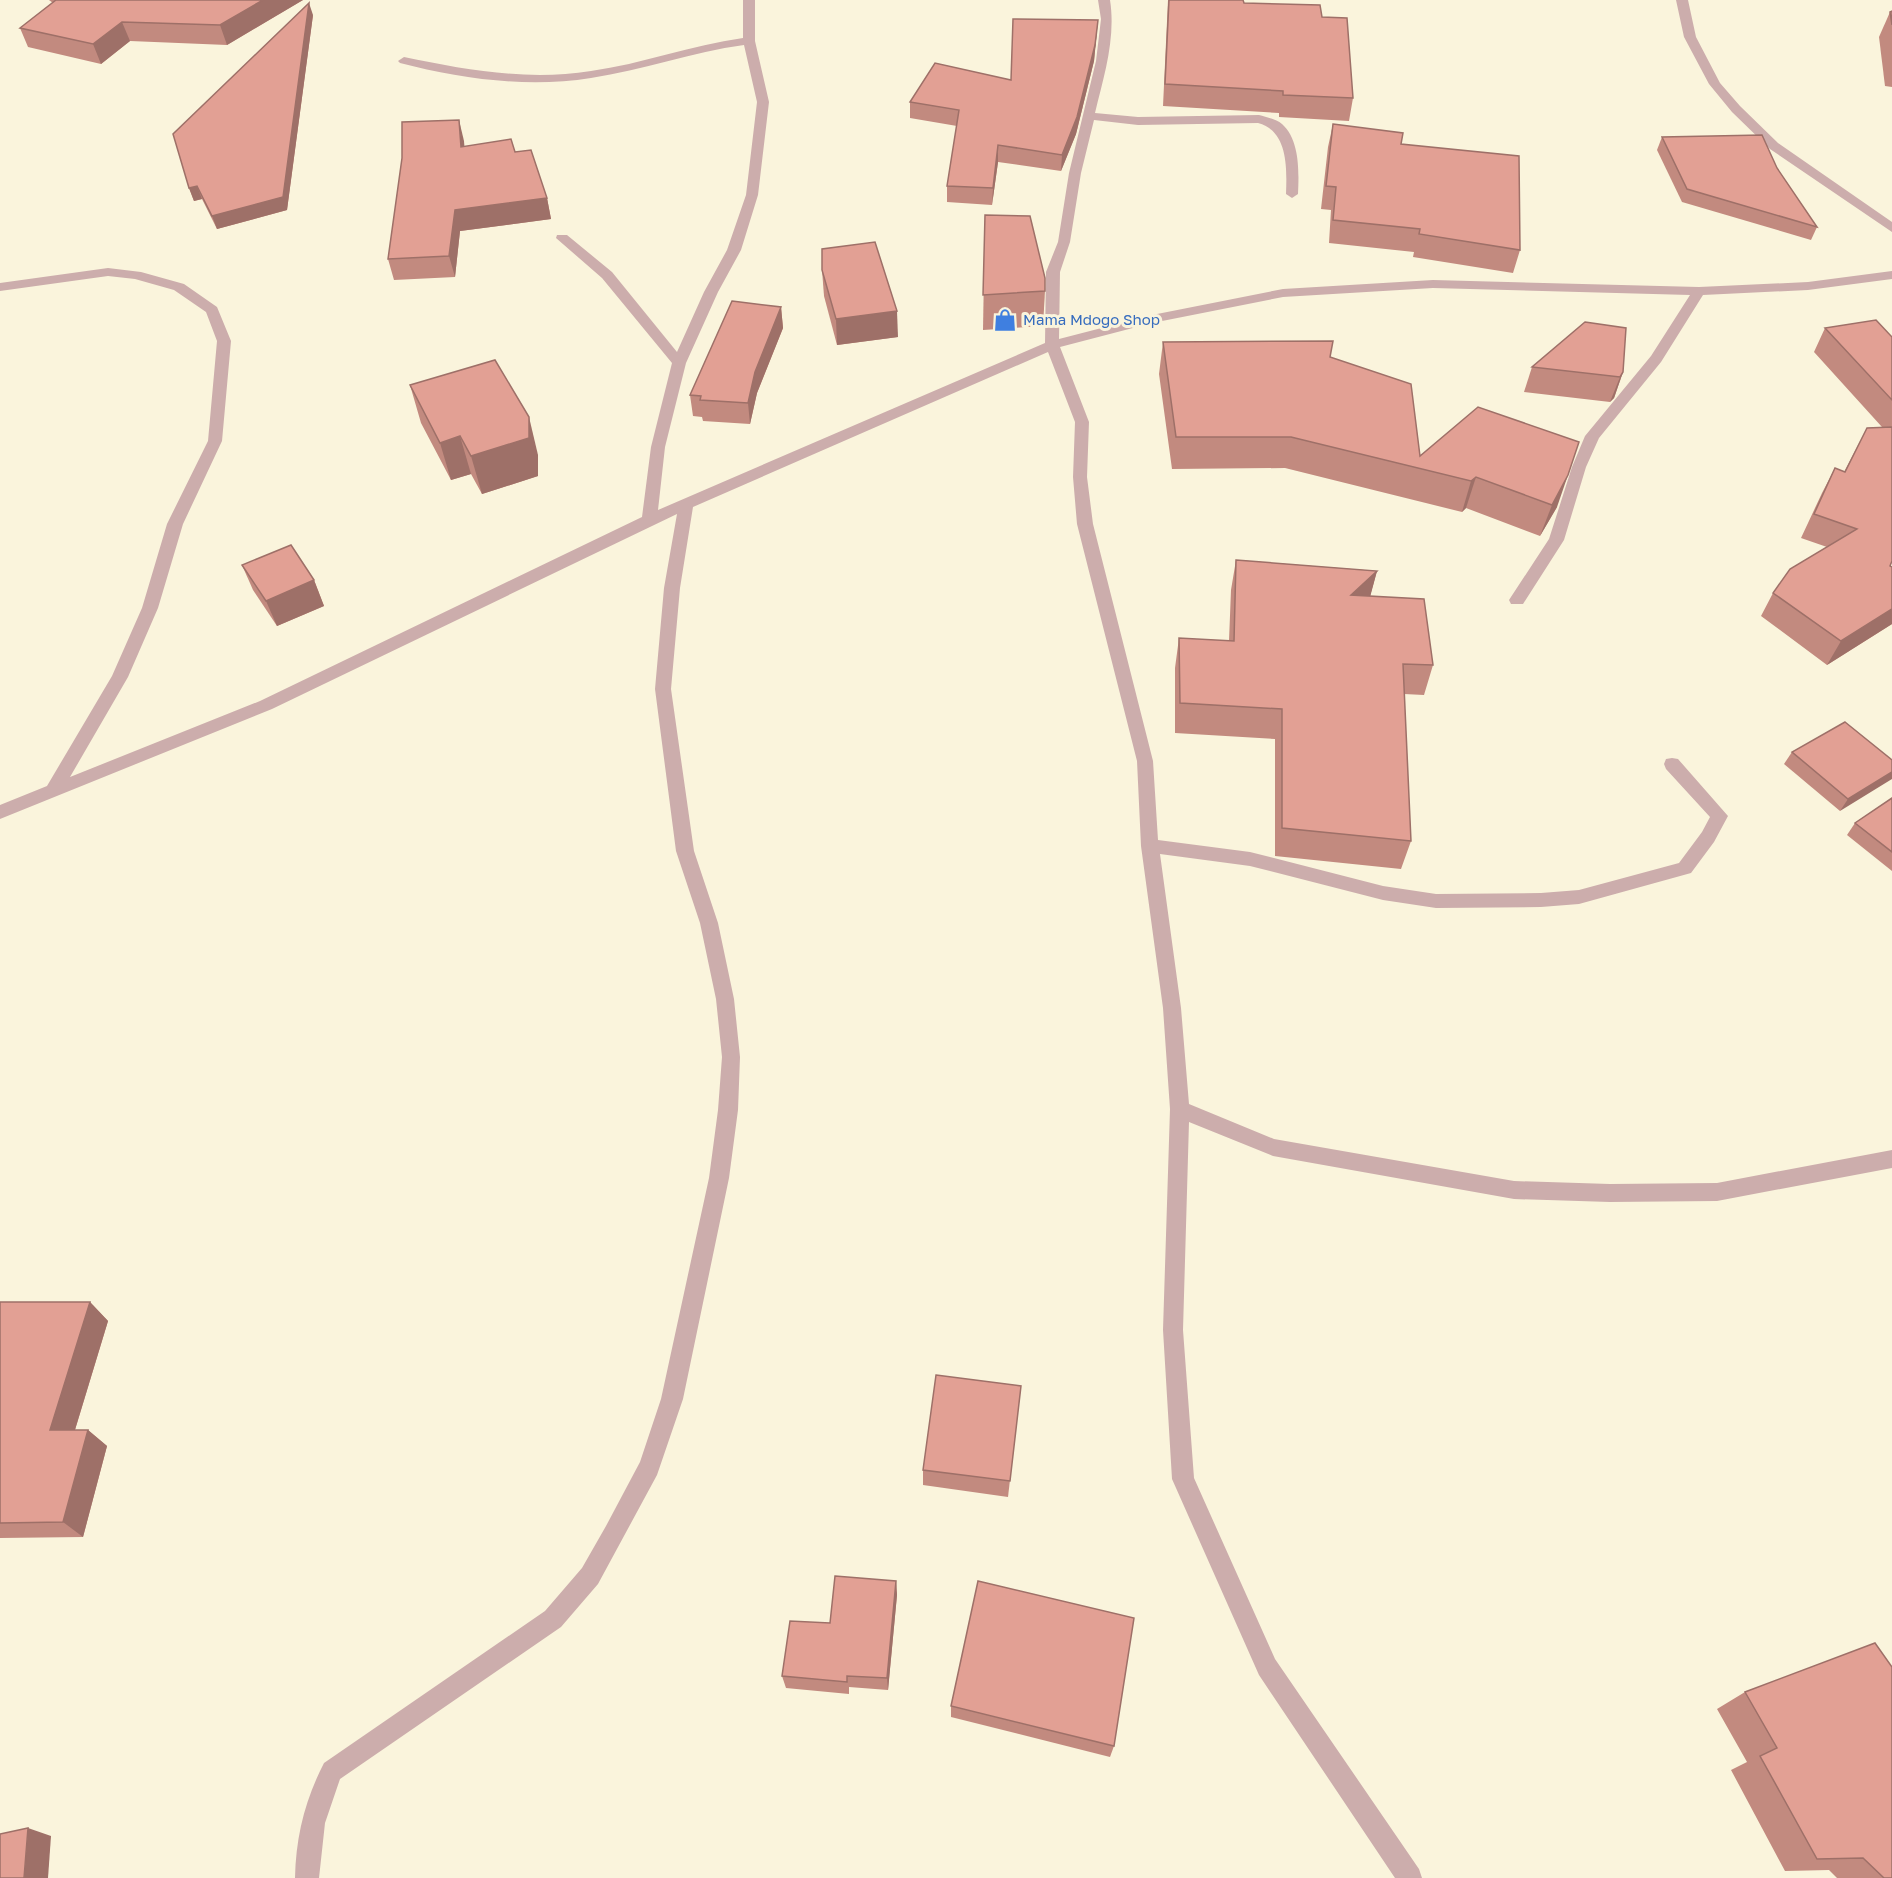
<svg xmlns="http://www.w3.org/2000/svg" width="1892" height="1878" font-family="'Golos Text',sans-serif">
	<rect width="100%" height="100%" fill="#faf4dc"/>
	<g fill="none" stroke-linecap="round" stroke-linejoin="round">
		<!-- minor -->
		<g fill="#ccadac" fill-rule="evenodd">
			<path d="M743,0H755V41L769,102L758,195L741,250L718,292L686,363L665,447L658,510L1045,343L1046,272L1058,242L1069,173L1096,61L1101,19L1098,0H1110C1116,38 1104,76 1095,113L1138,117L1259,115C1266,117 1276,119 1282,124C1300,140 1299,172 1298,194L1292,198L1286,194C1287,168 1288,131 1258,123L1138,125L1094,120L1081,173L1070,242L1060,272L1059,339L1152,315L1283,289L1433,280L1699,287L1808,282L1892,271V279L1808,290L1703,295L1661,362L1599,438L1586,467L1564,540L1523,604H1511L1509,600L1549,539L1572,467L1585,436L1651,356L1690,295L1433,288L1283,297L1152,323L1060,347L1089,422L1087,477L1093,524L1153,761L1158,840L1250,852L1383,886L1436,894L1541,893L1579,890L1679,863L1702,832L1710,817L1666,769L1664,764L1666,759L1672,758L1678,759L1728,816L1714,842L1691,873L1579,904L1541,907L1436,908L1383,900L1250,866L1160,854L1181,1008L1189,1104L1274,1139L1514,1181L1610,1184L1717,1183L1892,1150V1168L1717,1201L1610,1202L1514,1199L1273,1156L1189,1122L1183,1330L1194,1478L1275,1659L1419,1869L1422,1878H1395L1259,1675L1172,1479L1163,1330L1170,1109L1163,1008L1141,846L1137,761L1077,524L1073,477L1075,422L1048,352L693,507L680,588L671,689L694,851L718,923L734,999L740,1057L738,1110L729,1178L683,1399L657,1475L598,1584L561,1627L340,1779L325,1823L319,1878H295C296,1836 305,1800 324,1763L545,1611L582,1568L606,1526L640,1462L661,1399L709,1178L718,1110L722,1057L716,999L700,923L676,851L655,689L664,588L677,514L272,709L0,819V805L47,786L112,676L142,608L167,524L208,441L217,341L206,312L174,290L135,279L108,276L0,291V283L108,268L141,272L184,284L217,307L231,341L222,441L183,524L158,608L128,677L70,777L260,701L642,517L651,447L672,363L602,278L556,238L557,235H567L612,272L677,352L704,292L727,250L746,195L757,102L744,45C692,52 643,70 591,78C528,88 461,79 400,63L398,61L404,57C466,70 528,81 591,71C642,64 691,45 743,38Z"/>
			<polygon points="1676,0 1688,0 1696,37 1720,83 1740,106 1778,143 1892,222 1892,232 1770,149 1732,112 1709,84 1684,37"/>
		</g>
	</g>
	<!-- wall -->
	<g fill="#c28a7f">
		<polygon points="49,0 303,0 227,45 130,41 101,64 28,47 20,28 53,3"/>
		<polygon points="1168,0 1243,0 1244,3 1322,17 1353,98 1349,121 1279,117 1279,113 1163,106"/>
		<polygon points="1892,11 1892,87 1885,86 1879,37 1890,12"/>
		<polygon points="313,15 287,210 217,229 202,199 194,201 189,188"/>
		<polygon points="1098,20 1094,61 1076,134 1061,171 998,162 992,205 947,202 947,186 957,126 910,118 910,102 1011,80"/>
		<polygon points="1333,124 1401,144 1520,250 1513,273 1413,257 1414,252 1329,243 1331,210 1321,209 1328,147"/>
		<polygon points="1662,137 1777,168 1817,227 1811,240 1682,202 1657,150"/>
		<polygon points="464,141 464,147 547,198 551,219 460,231 455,277 394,280 388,259"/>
		<polygon points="985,215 1045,291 1043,326 983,330"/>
		<polygon points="822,270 898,337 837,345 824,296"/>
		<polygon points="781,307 783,328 757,393 750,424 703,421 702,417 693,416 690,395"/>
		<polygon points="1825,328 1892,337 1892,561 1890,566 1892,567 1892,624 1827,665 1761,616 1773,593 1827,547 1801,538 1822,493 1835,468 1844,472 1867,428 1882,427 1814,352"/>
		<polygon points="1163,342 1330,357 1420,456 1557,507 1540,536 1466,508 1462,512 1285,468 1172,469 1159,374"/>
		<polygon points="1532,367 1623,372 1614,398 1610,402 1524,392"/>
		<polygon points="410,385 538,455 538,476 482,494 471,474 451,480 421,423"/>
		<polygon points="1236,560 1377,571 1370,596 1433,665 1424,695 1404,694 1411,841 1401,869 1275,856 1275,739 1175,733 1175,668 1179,638 1229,641 1231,590"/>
		<polygon points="242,565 314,580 324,606 277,626 253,590"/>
		<polygon points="1792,752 1892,760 1840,811 1784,764"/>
		<polygon points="1892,798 1892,871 1847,835 1855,823"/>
		<polygon points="0,1302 90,1302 108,1321 75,1430 88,1430 107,1446 83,1537 0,1538"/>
		<polygon points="1021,1386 1008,1497 923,1485 923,1470"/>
		<polygon points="896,1581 897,1595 888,1690 849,1687 849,1694 786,1688 782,1676 830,1623"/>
		<polygon points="1745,1692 1891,1878 1837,1878 1829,1870 1785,1871 1731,1770 1747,1762 1717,1709"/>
		<polygon points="951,1706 1114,1746 1110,1757 951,1717"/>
	</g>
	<!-- shaded-wall -->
	<g fill="#9e7068">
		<polygon points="263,0 303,0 227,45 220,25"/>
		<polygon points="309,3 313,15 287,210 217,229 212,216"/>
		<polygon points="1098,20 1094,61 1076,134 1061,171 1062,155"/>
		<polygon points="122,22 130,41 101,64 93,44"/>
		<polygon points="459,120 464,141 466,168 461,147"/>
		<polygon points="998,145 998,162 992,205 993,188"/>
		<polygon points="197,186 202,199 194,201 189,188"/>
		<polygon points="547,198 551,219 460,231 455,277 449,256 455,210"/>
		<polygon points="781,307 783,328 757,393 750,424 748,403 755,372"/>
		<polygon points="897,311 898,337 837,345 836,319"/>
		<polygon points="1623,372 1614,398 1610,402 1620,377"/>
		<polygon points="529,417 538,455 538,476 482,494 471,456"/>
		<polygon points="460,436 471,474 451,480 440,443"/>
		<polygon points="1568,475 1557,507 1540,536 1552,505"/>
		<polygon points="1476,477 1466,508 1462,512 1471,481"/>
		<polygon points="1377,571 1369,601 1351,595"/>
		<polygon points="314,580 324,606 277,626 266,601"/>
		<polygon points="1892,609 1892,624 1827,665 1841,641"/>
		<polygon points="1892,772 1892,779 1840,811 1848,799"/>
		<polygon points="90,1302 108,1321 70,1446 50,1430"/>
		<polygon points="88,1430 107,1446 83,1537 63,1522"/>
		<polygon points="896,1581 897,1595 888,1690 887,1678"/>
		<polygon points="28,1828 51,1836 48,1878 24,1878"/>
	</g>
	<!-- building -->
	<g fill="#e2a094" stroke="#9e7068" stroke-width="1.5">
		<polygon points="56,0 263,0 220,25 122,22 93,44 20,28"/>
		<polygon points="1169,0 1243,0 1244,3 1320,5 1322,17 1347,18 1353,98 1283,95 1283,91 1165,84"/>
		<polygon points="309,3 283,197 212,216 197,186 189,188 173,134"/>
		<polygon points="1892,11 1892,25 1890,12"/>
		<polygon points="1013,19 1098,20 1095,45 1077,117 1062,155 998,145 993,188 947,186 959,110 910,102 935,63 1011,80"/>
		<polygon points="459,120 461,147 511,139 515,152 531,150 547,198 455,210 449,256 388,259 402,158 402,122"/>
		<polygon points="1333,124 1403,133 1401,144 1519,156 1520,250 1419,234 1420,229 1333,220 1336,187 1326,186"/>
		<polygon points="1762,135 1777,168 1817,227 1687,189 1662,137"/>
		<polygon points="985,215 1030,216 1045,278 1045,291 983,295"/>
		<polygon points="875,242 897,311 836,319 822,270 822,249"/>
		<polygon points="732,301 781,307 755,372 748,403 700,400 701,396 690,395"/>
		<polygon points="1876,320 1892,337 1892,400 1825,328"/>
		<polygon points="1585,322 1626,328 1623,372 1620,377 1532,367"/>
		<polygon points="1333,341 1330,357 1411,384 1420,456 1478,407 1579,442 1568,475 1552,505 1476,477 1471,481 1291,437 1176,437 1163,342"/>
		<polygon points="495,360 529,417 529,438 471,456 460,436 440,443 410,385"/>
		<polygon points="1892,427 1892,561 1890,566 1892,567 1892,609 1841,641 1773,593 1790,569 1857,529 1814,514 1835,468 1845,472 1867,428"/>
		<polygon points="291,545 314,580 266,601 242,565"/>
		<polygon points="1236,560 1377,571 1351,595 1424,599 1433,665 1403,664 1411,841 1282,828 1282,709 1180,703 1179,638 1234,641"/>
		<polygon points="1845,722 1892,760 1892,772 1848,799 1792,752"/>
		<polygon points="1892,798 1892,852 1855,823"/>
		<polygon points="0,1302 90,1302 50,1430 88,1430 63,1522 0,1523"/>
		<polygon points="936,1375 1021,1386 1010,1481 923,1470"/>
		<polygon points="835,1576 896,1581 887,1678 847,1676 847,1682 782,1676 790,1621 830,1623"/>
		<polygon points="978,1581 1134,1618 1114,1746 951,1706"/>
		<polygon points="1875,1643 1892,1667 1892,1878 1884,1878 1863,1858 1817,1859 1760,1756 1777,1748 1745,1692"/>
		<polygon points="28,1828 24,1878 0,1878 0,1834"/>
	</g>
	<!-- icons -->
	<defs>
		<g id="shop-bare" transform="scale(1.8)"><path d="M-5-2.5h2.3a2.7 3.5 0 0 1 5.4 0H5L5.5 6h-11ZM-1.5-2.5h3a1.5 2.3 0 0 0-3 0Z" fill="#3f7fe0" stroke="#faf4dc" stroke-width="2.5" paint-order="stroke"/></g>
	</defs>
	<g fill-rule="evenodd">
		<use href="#shop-bare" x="1005" y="320"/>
	</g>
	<g text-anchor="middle" stroke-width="6" stroke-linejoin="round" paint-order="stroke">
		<!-- far-shop labels -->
		<g font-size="15" fill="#366cbe" stroke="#faf4dc" text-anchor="start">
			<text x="1023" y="325">Mama Mdogo Shop</text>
		</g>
	</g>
</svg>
